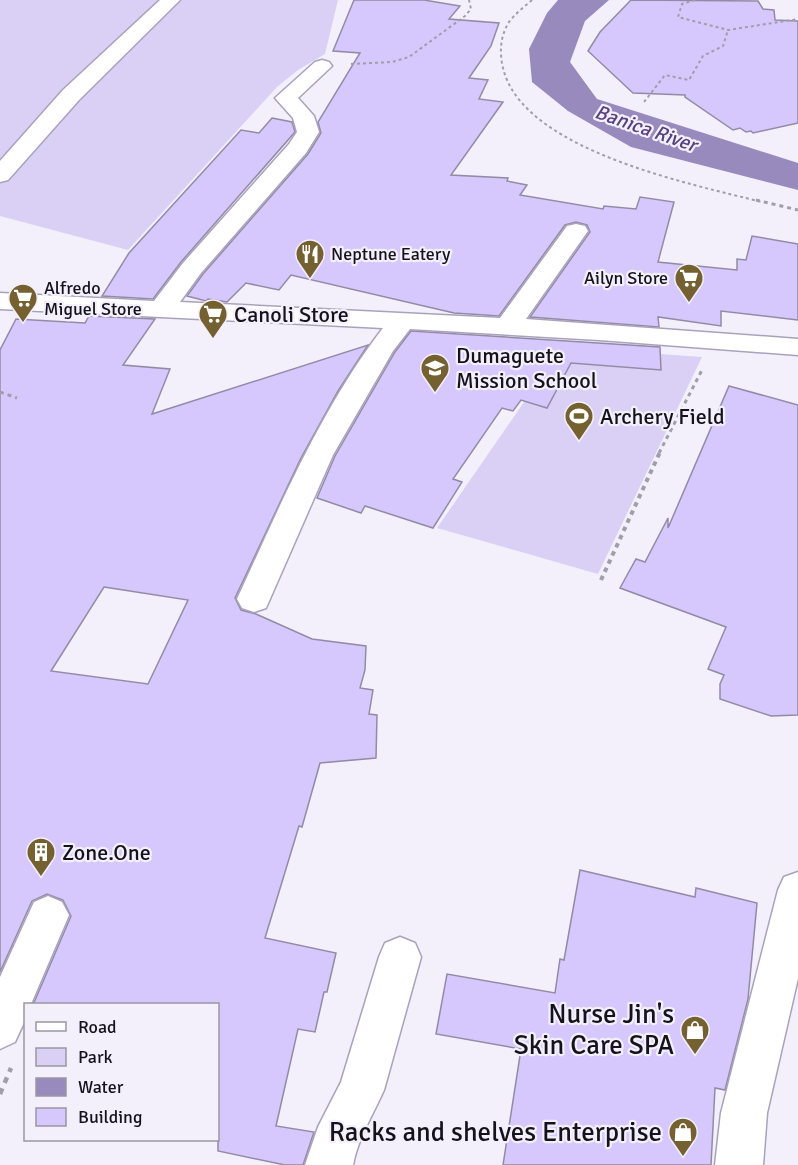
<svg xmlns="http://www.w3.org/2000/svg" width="798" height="1165" font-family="Signika,sans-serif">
	<rect width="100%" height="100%" fill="#f3f0fb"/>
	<!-- green -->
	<g fill="#dad0f5">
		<polygon points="0,0 338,0 325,54 298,70 277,87 128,250 0,216"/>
		<polygon points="562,347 702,357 598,574 437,528"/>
	</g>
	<!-- water -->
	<polygon fill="#998abd" points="558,0 609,0 585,21 570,62 597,99 798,163 798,190 631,147 568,111 532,82 529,49 547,13"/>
	<!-- building -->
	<g fill="#d6c7fd" stroke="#938ba5" stroke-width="1.5" fill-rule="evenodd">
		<polygon points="354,0 424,0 460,6 449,19 499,23 491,46 469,78 488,80 479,99 503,102 451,175 508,178 507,181 527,185 520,195 603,209 604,206 636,209 640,197 674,202 658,262 737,270 737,259 746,260 752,236 798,244 798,320 721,311 721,326 658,317 659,327 530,317 590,232 587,225 576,222 565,225 499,316 454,313 291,275 279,290 246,283 227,302 208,299 206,301 187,296 203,274 308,154 321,133 318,122 360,53 333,51"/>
		<polygon points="631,0 758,1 763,9 774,10 775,20 798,21 798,123 753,133 751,131 746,132 740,128 733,130 685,97 685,95 633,93 588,51 600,32"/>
		<polygon points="272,118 292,122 295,132 181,262 153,299 102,296 129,253 241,130 259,133"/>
		<path d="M89,316L155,319L123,365L170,369L152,414L368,345L338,391L301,458L235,598L241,610L256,614L312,639L366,646L365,670L360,688L373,690L369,714L377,715L376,758L320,763L302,827L299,826L265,938L336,953L327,992H324L315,1032L298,1029L276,1126L314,1132L303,1165H285L218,1151V1005H33L71,916L63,900L47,894L32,901L0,972V350L16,319L85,323ZM104,587L188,600L148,684L51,671Z"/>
		<polygon points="411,331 660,347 661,370 571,363 547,408 521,400 513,411 502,408 453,479 462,482 433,528 365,506 361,513 317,498 335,456 395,352"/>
		<polygon points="729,386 798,405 798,715 771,716 720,699 720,684 724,675 708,669 726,627 620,588 636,559 645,562 668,518 668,528"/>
		<polygon points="580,870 695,897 696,888 757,903 748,999 725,1090 715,1088 711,1165 503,1165 521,1049 436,1034 447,974 555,993 560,959 564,960"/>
	</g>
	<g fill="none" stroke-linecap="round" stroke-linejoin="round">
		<!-- minor casing -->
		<g stroke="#a9a2bc" stroke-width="3">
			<g id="minor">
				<polygon points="160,0 180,0 79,100 8,180 0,182 0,161 63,90"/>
				<path d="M322,60L329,62L332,66L298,98L314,116L319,132L306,153L201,273L180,302L500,318L567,226L576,224L585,226L588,231L526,319L798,339V355L599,340L410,329L393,351L333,455L266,608L254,612L242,608L237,599C280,506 320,410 383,328L0,309V293L154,301L183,263L289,144L297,132L293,118L275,98L315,62Z"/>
				<polygon points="798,872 798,978 767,1113 763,1165 715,1165 721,1113 778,890 784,877"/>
				<polygon points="48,896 62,902 69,915 31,1004 26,1004 26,1018 15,1042 0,1049 0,977 34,902"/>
				<path d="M400,937L415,943L421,957L384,1090C373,1115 358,1138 353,1165H305L318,1127L341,1082L379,957L385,943Z"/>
			</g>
		</g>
		<!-- path-far3 -->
		<g stroke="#a19ea9" stroke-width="2" stroke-dasharray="3 3" stroke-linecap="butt">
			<path d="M532,0C524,7 515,14 509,22C499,38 499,57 505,75C532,152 691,184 762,202"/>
			<polyline points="695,0 682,4 678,17 728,30 798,19"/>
			<polyline points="351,64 392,62 409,57 465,16 471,9 469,0"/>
			<polyline points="644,102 665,75 689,80 703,56 723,46 728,30"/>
		</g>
		<!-- path-far2 -->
		<g stroke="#a19ea9" stroke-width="3" stroke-dasharray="4 4" stroke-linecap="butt">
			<polyline points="756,200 798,210"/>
			<polyline points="0,392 17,398"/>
			<polyline points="659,453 702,370"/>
		</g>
		<!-- path-far1 -->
		<polyline stroke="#a19ea9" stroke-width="4" stroke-dasharray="4.5 4.5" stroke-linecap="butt" points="601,580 660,452"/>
		<!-- path -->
		<polyline stroke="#a19ea9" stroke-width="4.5" stroke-dasharray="6 6" stroke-linecap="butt" points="0,1094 11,1068"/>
		<!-- minor -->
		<use href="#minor" fill="#fff" fill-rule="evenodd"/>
	</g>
	<!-- icons -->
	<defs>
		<g id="restaurant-pin" transform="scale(1.5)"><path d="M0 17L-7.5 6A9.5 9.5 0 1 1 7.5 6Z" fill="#74612f" stroke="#f3f0fb"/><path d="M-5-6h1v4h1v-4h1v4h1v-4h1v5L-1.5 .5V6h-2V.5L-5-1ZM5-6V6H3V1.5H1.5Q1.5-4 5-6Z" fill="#fff"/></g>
		<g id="supermarket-pin" transform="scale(1.5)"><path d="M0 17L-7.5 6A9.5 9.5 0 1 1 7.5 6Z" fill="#74612f" stroke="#f3f0fb"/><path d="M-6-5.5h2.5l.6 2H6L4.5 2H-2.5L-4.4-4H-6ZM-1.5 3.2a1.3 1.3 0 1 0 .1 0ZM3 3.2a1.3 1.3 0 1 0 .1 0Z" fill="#fff"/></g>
		<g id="school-pin" transform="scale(1.5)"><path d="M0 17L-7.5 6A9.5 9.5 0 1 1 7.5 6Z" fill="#74612f" stroke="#f3f0fb"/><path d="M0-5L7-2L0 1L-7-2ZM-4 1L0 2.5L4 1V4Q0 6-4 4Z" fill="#fff"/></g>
		<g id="stadium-pin" transform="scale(1.5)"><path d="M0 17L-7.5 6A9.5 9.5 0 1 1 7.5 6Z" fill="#74612f" stroke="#f3f0fb"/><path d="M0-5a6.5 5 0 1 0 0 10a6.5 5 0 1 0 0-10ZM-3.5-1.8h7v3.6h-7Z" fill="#fff"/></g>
		<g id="building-pin" transform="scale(1.5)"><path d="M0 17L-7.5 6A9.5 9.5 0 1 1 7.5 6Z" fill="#74612f" stroke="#f3f0fb"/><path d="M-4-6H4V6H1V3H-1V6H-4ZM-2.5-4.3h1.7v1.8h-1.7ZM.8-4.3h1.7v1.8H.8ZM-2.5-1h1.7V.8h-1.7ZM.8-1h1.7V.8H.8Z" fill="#fff"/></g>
		<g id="shop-pin" transform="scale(1.5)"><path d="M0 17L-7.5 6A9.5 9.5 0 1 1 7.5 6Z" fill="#74612f" stroke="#f3f0fb"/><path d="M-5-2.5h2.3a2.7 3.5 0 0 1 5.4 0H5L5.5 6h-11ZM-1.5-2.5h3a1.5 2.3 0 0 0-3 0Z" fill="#fff"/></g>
	</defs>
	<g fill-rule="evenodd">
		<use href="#restaurant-pin" x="310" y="254"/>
		<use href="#supermarket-pin" x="689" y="278"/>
		<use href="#supermarket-pin" x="23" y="298"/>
		<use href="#supermarket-pin" x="213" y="314"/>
		<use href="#school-pin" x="435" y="368"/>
		<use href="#stadium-pin" x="579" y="416"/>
		<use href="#building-pin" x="41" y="852"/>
		<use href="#shop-pin" x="695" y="1030"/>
		<use href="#shop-pin" x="683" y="1132"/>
	</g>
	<g text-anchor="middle" stroke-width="4.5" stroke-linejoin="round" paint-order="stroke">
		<!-- far-poi labels -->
		<g font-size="18" fill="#15121c" stroke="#f3f0fb" text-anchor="start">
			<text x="331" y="260">Neptune Eatery</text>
			<text x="668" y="284" text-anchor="end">Ailyn Store</text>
			<text x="44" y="294">Alfredo<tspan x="44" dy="21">Miguel Store</tspan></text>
		</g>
		<!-- far-water labels -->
		<g font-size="20" font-style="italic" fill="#584182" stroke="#f3f0fb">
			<text transform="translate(646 128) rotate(19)" y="7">Banica River</text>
		</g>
		<!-- poi labels -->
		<g font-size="22" fill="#15121c" stroke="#f3f0fb" text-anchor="start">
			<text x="234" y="322">Canoli Store</text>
			<text x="456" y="363">Dumaguete<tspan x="456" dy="25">Mission School</tspan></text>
			<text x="600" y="424">Archery Field</text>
			<text x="62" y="860">Zone.One</text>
		</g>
		<!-- near-poi labels -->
		<g font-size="27" fill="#15121c" stroke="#f3f0fb" text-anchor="end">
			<text x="674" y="1023">Nurse Jin's<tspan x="674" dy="31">Skin Care SPA</tspan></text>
			<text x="662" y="1141">Racks and shelves Enterprise</text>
		</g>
	</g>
	<!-- legend -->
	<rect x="24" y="1003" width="195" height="138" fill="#f3f0fb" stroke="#9a97a2" stroke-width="1.5"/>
	<rect x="36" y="1022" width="30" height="9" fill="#ffffff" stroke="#9a97a2" stroke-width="1.5"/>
	<text x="78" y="1033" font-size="18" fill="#15121c">Road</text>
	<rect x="36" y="1048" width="30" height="18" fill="#dad0f5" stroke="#9a97a2" stroke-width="1.5"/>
	<text x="78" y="1063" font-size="18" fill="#15121c">Park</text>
	<rect x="36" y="1078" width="30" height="18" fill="#998abd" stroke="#9a97a2" stroke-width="1.5"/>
	<text x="78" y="1093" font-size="18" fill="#15121c">Water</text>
	<rect x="36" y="1108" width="30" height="18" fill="#d6c7fd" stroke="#9a97a2" stroke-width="1.5"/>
	<text x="78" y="1123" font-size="18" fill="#15121c">Building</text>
</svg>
